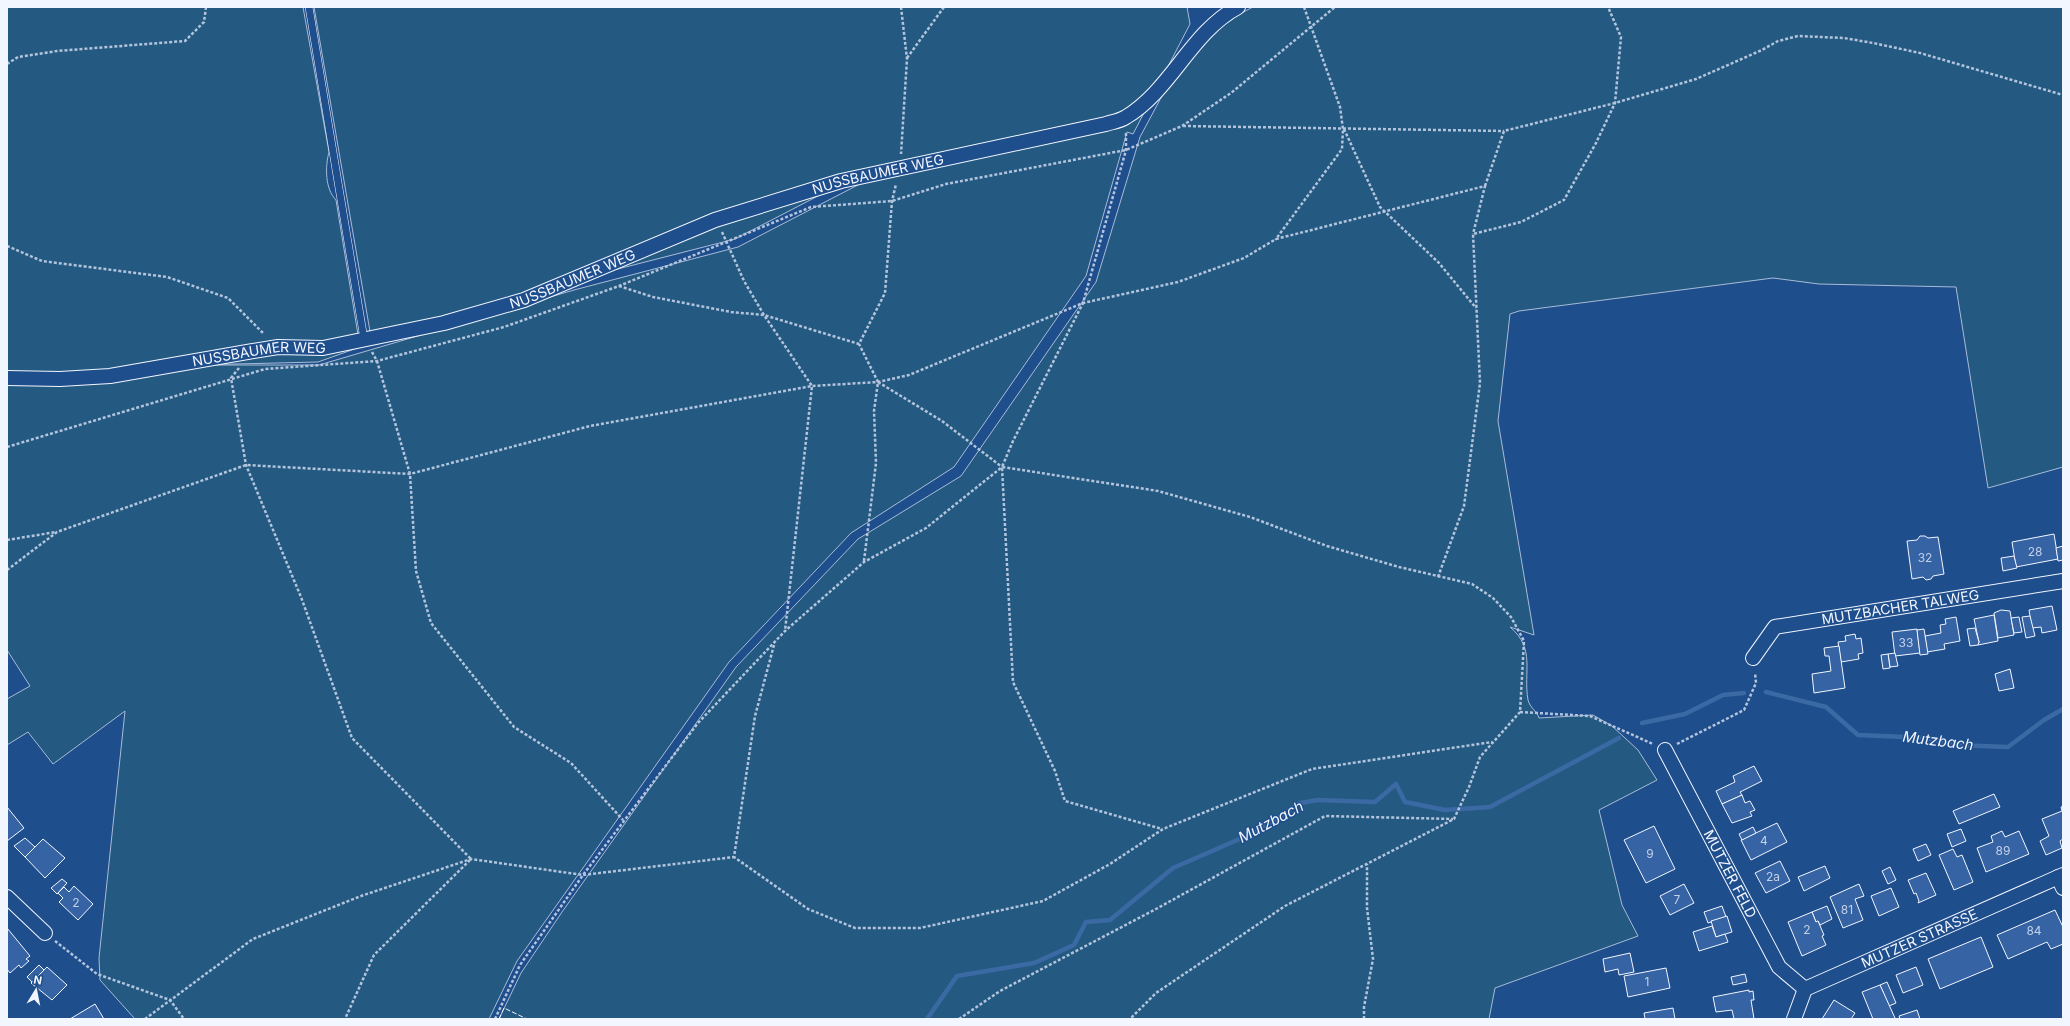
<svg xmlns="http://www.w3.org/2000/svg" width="2070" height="1026" font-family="Inter,sans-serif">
	<rect width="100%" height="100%" fill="#1f4e8c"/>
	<!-- green -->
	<g fill="#245a82" stroke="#a8bbd7">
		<path d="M7,7H303L329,152C325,167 325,189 336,200L360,347L318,362L195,365H319L574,290L738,247L883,172L843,183L735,239L571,281L372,343L314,7H1187L1190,24L1133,134L1127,132L1086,276L954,467L851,533L729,662L517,961L489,1019H135L100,980L99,958L125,711L53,764L28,732L7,745V699L30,686L7,650Z"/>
		<path d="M1253,7H2063V467L1988,488L1956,287L1819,284L1773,278L1519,311L1510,314L1498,421L1534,635L1510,627C1536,649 1523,671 1528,700C1530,708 1537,711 1539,718L1593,715L1612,726L1638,750L1657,780L1599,810L1622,905L1638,936L1495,988L1489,1019H499L521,973L562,912L736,667L858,539L961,476L1096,282L1140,137L1193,38Z"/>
	</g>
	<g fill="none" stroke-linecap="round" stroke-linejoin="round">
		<!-- stream -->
		<g stroke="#3b69a3" stroke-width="4.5">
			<polyline points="1766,692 1826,707 1858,735 1928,738 1954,745 2008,747 2044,720 2063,709"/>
			<polyline points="1642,723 1685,714 1723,695 1744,693"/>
			<polyline points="927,1019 957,976 1034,963 1074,945 1086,922 1110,920 1173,868 1258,831 1300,803 1318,800 1375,802 1396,784 1405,802 1445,810 1490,807 1619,738"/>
		</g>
	</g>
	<!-- building -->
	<g fill="#3563a3" stroke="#f2f6ff">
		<polygon points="2054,534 2058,559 2016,567 2012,542"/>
		<polygon points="1920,536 1925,536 1928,538 1938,537 1944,574 1933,576 1931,579 1926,580 1923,577 1912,579 1907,541 1917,540"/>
		<polygon points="2063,546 2063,560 2058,561 2056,548"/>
		<polygon points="2014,556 2017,568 2003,571 2001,558"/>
		<polygon points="2052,606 2057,630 2042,633 2041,627 2032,628 2029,610"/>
		<polygon points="2001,610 2010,611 2014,635 1998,638 1994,613"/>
		<polygon points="1994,615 1998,641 1978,645 1979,642 1974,619"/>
		<polygon points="2030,616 2035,636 2026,638 2022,617"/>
		<polygon points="1956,617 1960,641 1944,644 1945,649 1927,652 1925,636 1941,633 1940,625 1946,624 1945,619"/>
		<polygon points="2019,617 2022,632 2014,633 2011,618"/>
		<polygon points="1975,628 1979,642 1978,645 1970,646 1967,629"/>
		<polygon points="1917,629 1920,653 1895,656 1892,632"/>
		<polygon points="1924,629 1928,654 1920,655 1917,630"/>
		<polygon points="1855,634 1856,639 1861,638 1863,653 1858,654 1859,659 1841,662 1838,642 1846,641 1845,636"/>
		<polygon points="1839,646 1845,688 1814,693 1812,674 1831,671 1829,656 1825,656 1824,648"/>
		<polygon points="1895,653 1898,666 1890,667 1888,654"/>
		<polygon points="1888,654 1890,668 1883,669 1881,655"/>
		<polygon points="2010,669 2014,688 1999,691 1995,674"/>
		<polygon points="1754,766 1762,781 1740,792 1742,795 1722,804 1716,791 1735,782 1733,776"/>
		<polygon points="1994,794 2000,807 1959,824 1953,811"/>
		<polygon points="1742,795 1745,803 1750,801 1755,810 1750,812 1752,816 1732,823 1722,804"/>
		<polygon points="2063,806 2063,839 2060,841 2062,848 2046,855 2040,841 2049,836 2042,819 2062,811 2061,807"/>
		<polygon points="7,807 24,828 7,841"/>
		<polygon points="1777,823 1787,842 1751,860 1741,840"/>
		<polygon points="1654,826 1675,869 1646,883 1624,840"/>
		<polygon points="1753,827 1756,833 1742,840 1739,834"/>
		<polygon points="1961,829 1966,841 1952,847 1947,834"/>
		<polygon points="2002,831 2005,837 2019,831 2029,854 1986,872 1977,848 1993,842 1991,836"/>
		<polygon points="25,838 35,847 25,857 14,846"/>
		<polygon points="43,839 65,858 45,878 25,857"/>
		<polygon points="1926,844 1931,855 1918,861 1913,849"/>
		<polygon points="1953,849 1957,857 1962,855 1973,882 1954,890 1939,855"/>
		<polygon points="1780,861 1790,881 1766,893 1755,873"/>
		<polygon points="1825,866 1830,878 1804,891 1798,877"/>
		<polygon points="1890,867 1896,880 1888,884 1882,871"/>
		<polygon points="1926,873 1936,895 1918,903 1919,901 1916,893 1914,894 1908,880"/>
		<polygon points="62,879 67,883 57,894 51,888"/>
		<polygon points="1684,884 1694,903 1670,915 1660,896"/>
		<polygon points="1859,884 1864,896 1855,899 1863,920 1843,928 1830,897"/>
		<polygon points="74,886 93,904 78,920 59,902 63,898 58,893 64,887 69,892"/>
		<polygon points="1891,888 1899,907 1879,916 1871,896"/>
		<polygon points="1722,906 1726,917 1708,923 1704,912"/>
		<polygon points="1827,906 1832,919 1820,925 1818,921 1816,922 1812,912"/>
		<polygon points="2055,910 2063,927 2063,944 2051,949 2047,942 2008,959 1997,935"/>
		<polygon points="1812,912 1816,922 1818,921 1824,935 1822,936 1826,945 1802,956 1788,922"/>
		<polygon points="1727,916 1732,932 1716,937 1711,921"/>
		<polygon points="1712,926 1716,937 1725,934 1728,942 1699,951 1693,932"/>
		<polygon points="7,928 30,956 26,959 29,961 21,968 19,965 10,973 7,969"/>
		<polygon points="1981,937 1993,967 1940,989 1928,959"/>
		<polygon points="1630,953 1634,972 1619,975 1618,969 1605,972 1603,959"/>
		<polygon points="39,965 44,970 32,982 27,977"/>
		<polygon points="47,967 67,985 52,1000 31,983"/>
		<polygon points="1916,967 1923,985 1903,993 1896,975"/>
		<polygon points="1666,968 1670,988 1628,997 1624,976"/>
		<polygon points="1745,974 1747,982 1733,985 1731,977"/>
		<polygon points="1887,982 1896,1003 1889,1006 1880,985"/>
		<polygon points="1880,985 1895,1018 1893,1019 1873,1019 1862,992"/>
		<polygon points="1749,990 1749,992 1753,991 1754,1000 1751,1000 1754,1019 1734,1019 1732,1010 1716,1012 1713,997"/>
		<polygon points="1834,1000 1855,1013 1851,1019 1822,1019"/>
		<polygon points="95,1004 104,1019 70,1019"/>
		<polygon points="1673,1008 1675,1019 1645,1019 1644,1013"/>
		<polygon points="1917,1010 1920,1019 1900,1019 1899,1016"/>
	</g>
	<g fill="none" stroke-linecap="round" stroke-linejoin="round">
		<!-- lane casing -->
		<g stroke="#f2f6ff" stroke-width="8">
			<polyline id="lane" points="309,7 364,339"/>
		</g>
		<!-- street casing -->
		<g stroke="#f2f6ff" stroke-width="16">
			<g id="street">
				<path id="s1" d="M7,378L60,379L110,376L253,351L278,347L323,348L444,323L524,300L715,220L841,181L1106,124C1112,122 1120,121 1126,117C1171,90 1191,32 1238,7"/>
				<path id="s2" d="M1753,658L1775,627L2063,581"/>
				<path id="s3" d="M1665,750L1779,967L1805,989"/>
				<polyline points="2058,877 2063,888"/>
				<polyline points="7,897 45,933"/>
				<path id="s4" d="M1794,1019L1805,989L2063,875"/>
			</g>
		</g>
		<!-- path -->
		<g stroke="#b3c4dc" stroke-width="2.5" stroke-dasharray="3 2" stroke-linecap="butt">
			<polyline points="901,7 907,59 901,154"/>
			<polyline points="1304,7 1340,107 1343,129 1342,149 1276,239 1485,186 1473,234"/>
			<polyline points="907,58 944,7"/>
			<polyline points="7,64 18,57 57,51 185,41 204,22 206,7"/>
			<polyline points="1183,126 1504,131"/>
			<polyline points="1344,129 1380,207 1439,263 1476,308"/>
			<polyline points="1126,133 1126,150 1083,303 1013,441 1002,467 1013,682 1055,771 1065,801 1162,829"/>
			<polyline points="1485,186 1504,131 1615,103 1696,79 1762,50 1778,41 1798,36 1844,38 1873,43 1920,53 2063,95"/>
			<polyline points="722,232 744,281 764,315 812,386 785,631"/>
			<polyline points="7,246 42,261 167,277 228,298 264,334"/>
			<polyline points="619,286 653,297 731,312 764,315 859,344"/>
			<polyline points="372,352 377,361 410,474 416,571 431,623 514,727 571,763 623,820"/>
			<polyline points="239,368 231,378 246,465 301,597 352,738 471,859 374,955 345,1019"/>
			<polyline points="878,382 942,421 1002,467"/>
			<polyline points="7,447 265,369 377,361 504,327 619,286 811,207 892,201 946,184 1126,150 1182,126 1231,93 1335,7"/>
			<polyline points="7,540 56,532"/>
			<polyline points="864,561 876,463 874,411 878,382 859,344 885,293 892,201 896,184"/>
			<polyline points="7,570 57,532 246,465 410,474 590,426 812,386 878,382 909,375 1083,303 1178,282 1244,258 1276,239"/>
			<polyline points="1438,577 1464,506 1480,383 1473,234 1521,222 1564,200 1596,143 1615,103 1621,37 1608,7"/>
			<polyline points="774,645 755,716 734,857 808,909 855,928 920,928 1043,901 1110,864 1163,829 1312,769 1492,742"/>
			<polyline points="1520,712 1590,716 1653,744"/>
			<polyline points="1677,744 1744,710 1756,683 1755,673"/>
			<polyline points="55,941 97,974 170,1000 184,1019"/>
			<polyline points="145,1019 253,939 361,896 471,859 583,875 734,857"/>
			<polyline points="495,1019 520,965 583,875 698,723 785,631 864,562 926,528 1002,467 1158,491 1250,517 1327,546 1399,567 1472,584 1493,598 1511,617 1524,641 1520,712 1480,757 1469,787 1454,819 1285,906 1156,993 1130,1019"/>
			<polyline points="959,1019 1000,991 1156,909 1325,816 1453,819"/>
			<polyline points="1364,1019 1364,1007 1373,959 1367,908 1367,864"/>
		</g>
		<!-- lane -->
		<use href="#lane" stroke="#1f4e8c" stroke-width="7"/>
		<!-- street -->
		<use href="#street" stroke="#1f4e8c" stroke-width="14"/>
		<!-- fence -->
		<polyline stroke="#f2f6ff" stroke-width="1" stroke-dasharray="5 2" stroke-linecap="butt" points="499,1019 504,1008 527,1019"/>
	</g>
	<g text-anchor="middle" stroke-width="3" stroke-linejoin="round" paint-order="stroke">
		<!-- number labels -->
		<g font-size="12" fill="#c3d1e8">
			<text x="2035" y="556">28</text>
			<text x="1925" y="562">32</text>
			<text x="1906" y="647">33</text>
			<text x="1764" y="845">4</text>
			<text x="2003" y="855">89</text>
			<text x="1650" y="858">9</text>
			<text x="1773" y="881">2a</text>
			<text x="1677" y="904">7</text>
			<text x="76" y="907">2</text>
			<text x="1847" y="914">81</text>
			<text x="1807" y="934">2</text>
			<text x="2034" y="935">84</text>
			<text x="1647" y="986">1</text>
		</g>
		<!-- street labels -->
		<g font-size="14" fill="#f2f6ff" stroke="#1f4e8c">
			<text dy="5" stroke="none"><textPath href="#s1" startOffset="902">NUSSBAUMER WEG</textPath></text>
			<text dy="5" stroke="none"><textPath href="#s1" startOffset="578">NUSSBAUMER WEG</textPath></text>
			<text dy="5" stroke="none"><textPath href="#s1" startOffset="254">NUSSBAUMER WEG</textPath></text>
			<text dy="5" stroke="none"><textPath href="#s2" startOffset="165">MUTZBACHER TALWEG</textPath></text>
			<text dy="5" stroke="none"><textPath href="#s3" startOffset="140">MUTZER FELD</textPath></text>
			<text dy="5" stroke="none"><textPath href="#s4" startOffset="157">MUTZER STRASSE</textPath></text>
		</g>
		<!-- water labels -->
		<g font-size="15" font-style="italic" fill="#f2f6ff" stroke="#1f4e8c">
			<text transform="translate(1938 741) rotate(7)" y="5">Mutzbach</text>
			<text transform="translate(1271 822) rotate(-28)" y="5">Mutzbach</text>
		</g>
	</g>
	<!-- border -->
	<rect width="2070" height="1026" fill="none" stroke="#f2f6ff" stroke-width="16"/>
	<!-- north arrow -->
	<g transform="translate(36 990) rotate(10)" stroke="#1f4e8c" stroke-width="3" paint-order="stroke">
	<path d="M0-3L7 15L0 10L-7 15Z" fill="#f2f6ff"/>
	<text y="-6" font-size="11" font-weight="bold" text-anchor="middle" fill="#f2f6ff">N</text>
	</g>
</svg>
